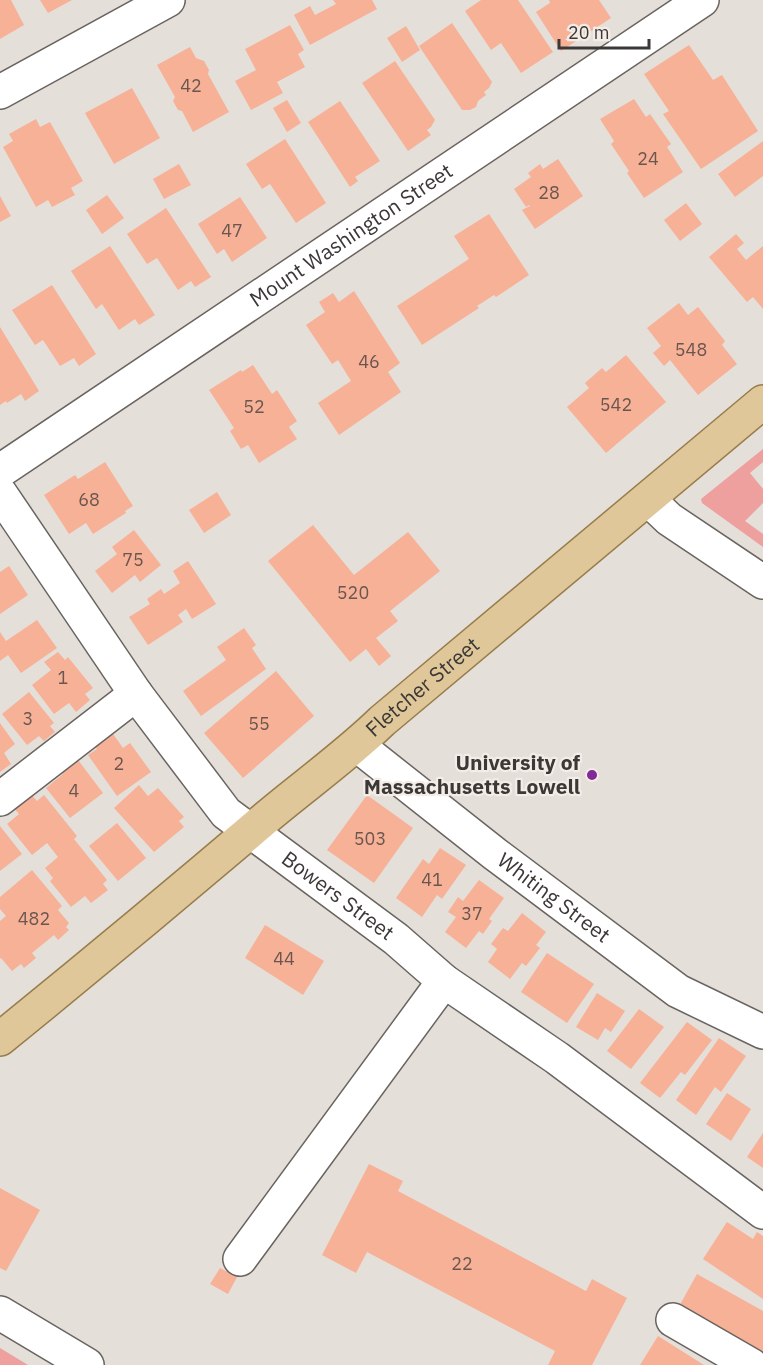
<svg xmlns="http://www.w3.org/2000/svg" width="763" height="1365" font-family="'IBM Plex Sans',sans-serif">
	<rect width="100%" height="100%" fill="#e5dfda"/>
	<!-- green -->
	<g fill="#eda09e">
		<polygon points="763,449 763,462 750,473 763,489 763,503 745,521 763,534 763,547 702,503 701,499"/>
		<polygon points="0,1348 28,1365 0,1365"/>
	</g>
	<!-- building -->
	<g fill="#f7b197">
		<polygon points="0,0 11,0 24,25 0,39"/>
		<polygon points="40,0 72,0 48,13"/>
		<polygon points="333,0 372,0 377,9 310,45 294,15 310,6 315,15 336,4"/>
		<polygon points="481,0 518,0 553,52 521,73 501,43 491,50 465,11"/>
		<polygon points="549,0 599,0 611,18 561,51 536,12 550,3"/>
		<polygon points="452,23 492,82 489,88 484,92 486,95 478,101 476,107 470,110 462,110 419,46"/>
		<polygon points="290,25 304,50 298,54 305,67 277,82 283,93 251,110 235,81 256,70 245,49"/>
		<polygon points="406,26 420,50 402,62 387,38"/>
		<polygon points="689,45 713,80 722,75 758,131 701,169 663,114 669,111 644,74"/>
		<polygon points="190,47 196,58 204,61 209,70 208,74 229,112 193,132 182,111 178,110 173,101 175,97 157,65"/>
		<polygon points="395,61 435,120 431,127 427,130 431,135 408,151 362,83"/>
		<polygon points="132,88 160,138 114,164 85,113"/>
		<polygon points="634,99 646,117 650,114 671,144 667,147 683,172 644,198 627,173 629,171 611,144 614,141 600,119"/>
		<polygon points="287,100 301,123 287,132 273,108"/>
		<polygon points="340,101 380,161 355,177 358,181 350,187 308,122"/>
		<polygon points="36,119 40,127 50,122 83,181 71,188 75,195 52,207 48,200 36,207 3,147 13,141 9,134"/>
		<polygon points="285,139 326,203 296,223 270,184 262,189 246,164"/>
		<polygon points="763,141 763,176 735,197 718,174"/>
		<polygon points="558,159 583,196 535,229 522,210 530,206 529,205 526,207 514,189 531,177 528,173 540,164 543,169"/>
		<polygon points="179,164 191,185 164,199 153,179"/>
		<polygon points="107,195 124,218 102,234 86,210"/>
		<polygon points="0,196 11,216 0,222"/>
		<polygon points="240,197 267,238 232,262 224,249 217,254 198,224"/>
		<polygon points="686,203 702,224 680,241 664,220"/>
		<polygon points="166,208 211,277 195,287 191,281 178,290 157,258 147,264 127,234"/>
		<polygon points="489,214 529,275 496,297 494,295 477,306 479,308 422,345 397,306 469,259 454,236"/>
		<polygon points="736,234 744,243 737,249 746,260 763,246 763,309 753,297 747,302 709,257"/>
		<polygon points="110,246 155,315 139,325 135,319 119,330 102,304 96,309 71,271"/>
		<polygon points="52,285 96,354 79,366 74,358 60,366 43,340 35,345 12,310"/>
		<polygon points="354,291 400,363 388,372 401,392 339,435 318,403 351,381 338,360 332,364 306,325 325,312 319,302 333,293 339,302"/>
		<polygon points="679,303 688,315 698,307 725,341 722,345 737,364 698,395 670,360 664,366 653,353 661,346 647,328"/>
		<polygon points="0,327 39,391 25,401 21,394 7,403 6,401 0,405"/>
		<polygon points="626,355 666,402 606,453 567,407 589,388 585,383 602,368 606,372"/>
		<polygon points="253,365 272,394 277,390 297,421 289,427 297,439 259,463 248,445 241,449 230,431 234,428 209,390 241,370 242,372"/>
		<polygon points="105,462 133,506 125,511 126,513 93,534 86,523 69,534 44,495 75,475 78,479"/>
		<polygon points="217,492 231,515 204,533 189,510"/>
		<polygon points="313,525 354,575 408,532 440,571 390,611 398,621 376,638 391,656 379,666 366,649 350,662 268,561"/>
		<polygon points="134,530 161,565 140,582 135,575 112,593 95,571 117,554 112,547"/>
		<polygon points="188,561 216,604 192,619 186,609 178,615 183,622 148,645 129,617 150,604 147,599 161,589 164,594 180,583 173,571"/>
		<polygon points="9,566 28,595 0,614 0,572"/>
		<polygon points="37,620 57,648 21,673 8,655 0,661 0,632 6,641"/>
		<polygon points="244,628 256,645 252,648 266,669 201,716 183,691 226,660 217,647"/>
		<polygon points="58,652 65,660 68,657 93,688 85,694 90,700 76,712 69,703 54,714 32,685 51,670 44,662"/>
		<polygon points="276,671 314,716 243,778 204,733"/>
		<polygon points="29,692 54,723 50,726 55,732 44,741 39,736 27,745 2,714"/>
		<polygon points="0,723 15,744 4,753 11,764 0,772"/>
		<polygon points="111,731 123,748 130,743 151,772 117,796 88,755 97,749 93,744"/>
		<polygon points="71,759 74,763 78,760 103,793 70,818 46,788 63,774 59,768"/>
		<polygon points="139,785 148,796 158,788 184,817 179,821 184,827 154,852 114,808"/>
		<polygon points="30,793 37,801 44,795 77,836 74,839 107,880 103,884 108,890 91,903 85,896 71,907 50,881 53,878 45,868 58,857 47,843 32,855 7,824 19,814 13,807"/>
		<polygon points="367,795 413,828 374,883 327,850"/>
		<polygon points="117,823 146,858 118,881 89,846"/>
		<polygon points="0,826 22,854 0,871"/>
		<polygon points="440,848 466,865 442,899 437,895 422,917 396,898 423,859 429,864"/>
		<polygon points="32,870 62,906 58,910 69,923 66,927 69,930 58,940 54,935 32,953 36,958 24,968 21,964 12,971 1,958 0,959 0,921 6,916 0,909 0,897"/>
		<polygon points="479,880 504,898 489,919 492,921 483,934 479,931 466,948 445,932 456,917 448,912 458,897 463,901"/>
		<polygon points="522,913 546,932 536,945 540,948 526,966 522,963 510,979 488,962 497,949 491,944 503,928 508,931"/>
		<polygon points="265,925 324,961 303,995 245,958"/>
		<polygon points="547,953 594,984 567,1023 521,992"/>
		<polygon points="597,993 625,1011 611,1032 605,1028 598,1040 576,1027"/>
		<polygon points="639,1009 664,1027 631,1069 607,1051"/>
		<polygon points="687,1022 712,1040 685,1075 681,1072 660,1098 640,1083"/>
		<polygon points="719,1038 746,1056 721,1092 715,1087 696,1115 676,1100"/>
		<polygon points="727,1093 751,1109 731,1141 706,1124"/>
		<polygon points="763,1133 763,1168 747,1157"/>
		<polygon points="369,1164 403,1181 398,1191 586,1291 592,1279 627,1298 592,1365 548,1365 555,1351 367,1252 356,1273 322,1255"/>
		<polygon points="0,1188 40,1210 6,1271 0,1268"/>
		<polygon points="727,1222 753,1239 757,1232 763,1236 763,1299 703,1259"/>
		<polygon points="220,1268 237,1277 228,1294 210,1284"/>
		<polygon points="697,1274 763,1311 763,1359 677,1310"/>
		<polygon points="658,1336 704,1365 640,1365"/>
	</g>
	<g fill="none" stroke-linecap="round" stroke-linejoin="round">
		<!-- minor casing -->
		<g stroke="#6a6460" stroke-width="36">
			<g id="minor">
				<polyline points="0,92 168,0"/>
				<path id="s1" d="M0,471L702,0"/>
				<path id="s2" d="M0,493L136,694L226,813L396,939L444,981L557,1058L763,1212"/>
				<polyline points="648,499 669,519 763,582"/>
				<path id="s3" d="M357,745L495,854L678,991L763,1032"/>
				<polyline points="0,799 136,694"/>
				<polyline points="240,1259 444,981"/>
				<polyline points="0,1313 87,1365"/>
				<polyline points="673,1320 751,1365"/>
			</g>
		</g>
		<!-- major casing -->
		<g stroke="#987d4b" stroke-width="36">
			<g id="major">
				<path id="s4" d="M0,1039C90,966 179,892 267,817C305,785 346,756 382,721C509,614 637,509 763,402"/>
			</g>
		</g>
		<!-- minor -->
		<use href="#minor" stroke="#fff" stroke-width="33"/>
		<!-- major -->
		<use href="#major" stroke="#dfc79a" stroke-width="33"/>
	</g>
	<!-- markers -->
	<circle fill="#822a97" stroke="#f3ece7" stroke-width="2" cx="592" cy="775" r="6"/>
	<g text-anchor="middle" stroke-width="4.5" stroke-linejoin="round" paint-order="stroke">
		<!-- number labels -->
		<g font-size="18" fill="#6a564e">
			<text x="191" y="92">42</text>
			<text x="648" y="165">24</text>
			<text x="549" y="199">28</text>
			<text x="232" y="237">47</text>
			<text x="691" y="356">548</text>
			<text x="369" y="368">46</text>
			<text x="616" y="411">542</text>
			<text x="254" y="413">52</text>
			<text x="89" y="506">68</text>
			<text x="133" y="566">75</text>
			<text x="353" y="599">520</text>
			<text x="63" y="684">1</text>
			<text x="28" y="725">3</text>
			<text x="259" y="730">55</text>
			<text x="119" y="770">2</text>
			<text x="74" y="797">4</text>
			<text x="370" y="845">503</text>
			<text x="432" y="886">41</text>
			<text x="472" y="920">37</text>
			<text x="34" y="925">482</text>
			<text x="284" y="965">44</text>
			<text x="462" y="1270">22</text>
		</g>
		<!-- street labels -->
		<g font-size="21" fill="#3b3836" stroke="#f3ece7">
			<text dy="7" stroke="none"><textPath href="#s1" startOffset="423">Mount Washington Street</textPath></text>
			<text dy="7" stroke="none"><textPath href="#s4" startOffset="550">Fletcher Street</textPath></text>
			<text dy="7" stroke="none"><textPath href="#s2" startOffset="531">Bowers Street</textPath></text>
			<text dy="7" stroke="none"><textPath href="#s3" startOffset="249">Whiting Street</textPath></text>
		</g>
		<!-- poi labels -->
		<g font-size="21" font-weight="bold" fill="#3b3836" stroke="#f3ece7" text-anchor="end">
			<text x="580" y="770">University of<tspan x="580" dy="24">Massachusetts Lowell</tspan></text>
		</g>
	</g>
	<!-- scale -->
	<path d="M559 39v9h90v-9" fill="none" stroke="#3b3836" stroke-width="3"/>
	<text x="568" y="39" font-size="18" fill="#3b3836" stroke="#f3ece7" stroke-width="4.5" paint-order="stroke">20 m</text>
</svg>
